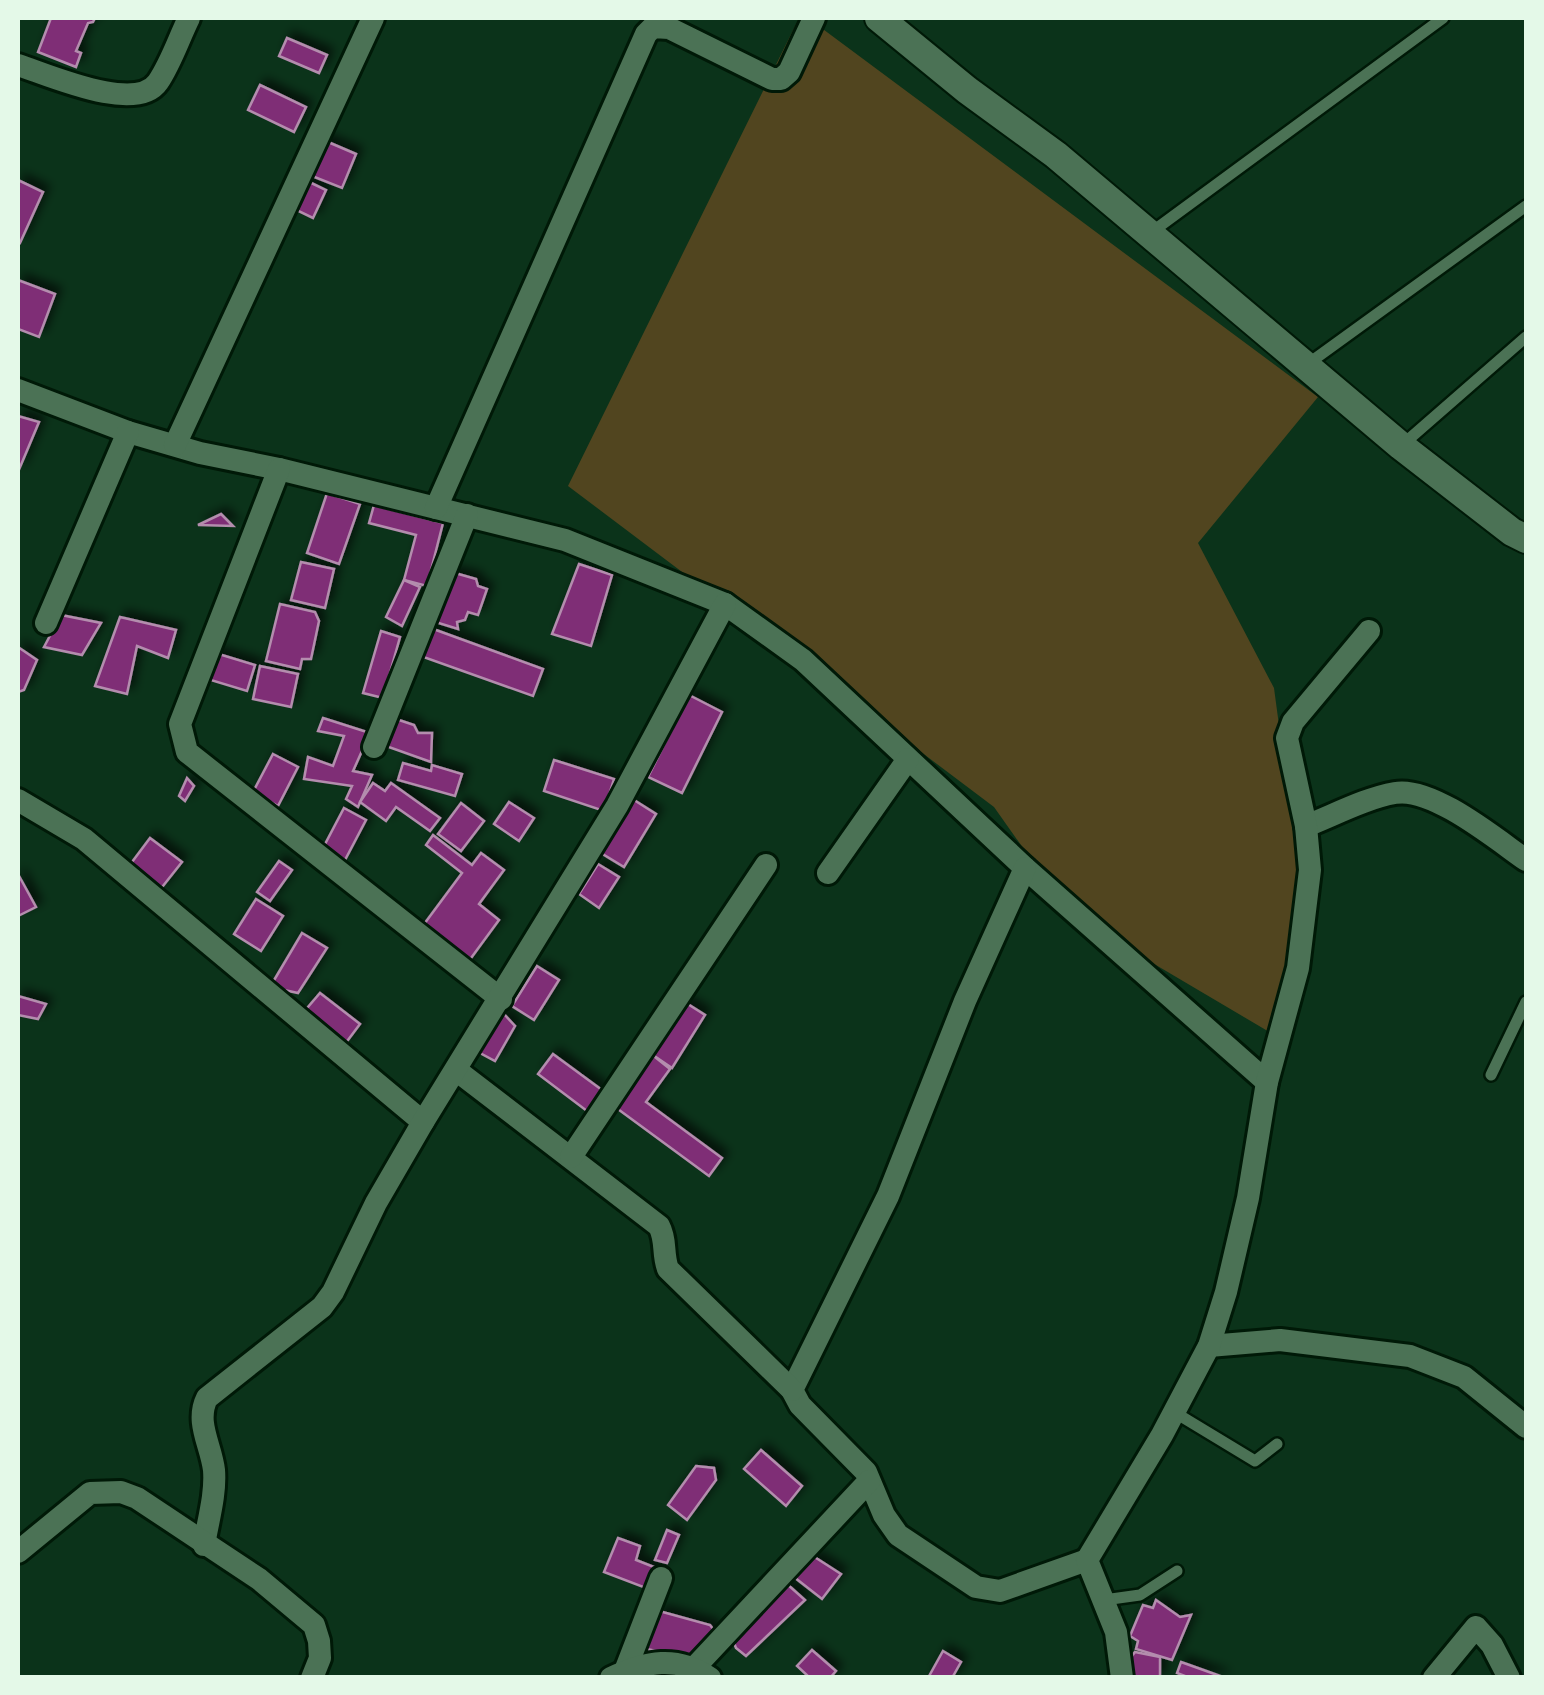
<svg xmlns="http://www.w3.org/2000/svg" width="1544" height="1695" font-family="Montserrat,sans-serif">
	<defs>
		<filter id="shadow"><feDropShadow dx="6" dy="-6" stdDeviation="5" flood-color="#0009"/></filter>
	</defs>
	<rect width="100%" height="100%" fill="#0b331a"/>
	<!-- green -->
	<polygon fill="#51451f" points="799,18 808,18 1318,397 1198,543 1274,688 1302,897 1271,1033 1122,945 1040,872 994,807 568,486"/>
	<!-- building -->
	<g fill="#7f2e76" stroke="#b48dae" stroke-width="2.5" filter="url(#shadow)">
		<polygon points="51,18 95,18 93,22 88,23 76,51 81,53 76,67 38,52"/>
		<polygon points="287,38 327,55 319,73 279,56"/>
		<polygon points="260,85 306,107 294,132 248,110"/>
		<polygon points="321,139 356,154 342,188 307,174"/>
		<polygon points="303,179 326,190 313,218 290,207"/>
		<polygon points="18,180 43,192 20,243 18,242"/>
		<polygon points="18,280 55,294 39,337 18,329"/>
		<polygon points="18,416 39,422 18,472"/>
		<polygon points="327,493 360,504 339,564 307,553"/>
		<polygon points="374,505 443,523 427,586 404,580 416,535 369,523"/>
		<polygon points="221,514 233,526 198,525"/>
		<polygon points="301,562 334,569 325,608 291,600"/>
		<polygon points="579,564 612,575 591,646 552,634"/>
		<polygon points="448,571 476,579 478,586 487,589 478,615 468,612 465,620 457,622 458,629 432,621"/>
		<polygon points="404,580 420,587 402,626 386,617"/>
		<polygon points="280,604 315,612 319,621 311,659 302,659 300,669 266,661"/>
		<polygon points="61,615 101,623 82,655 44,647"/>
		<polygon points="120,617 176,630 168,658 137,646 127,694 95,686"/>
		<polygon points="425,626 543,669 533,696 415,654"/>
		<polygon points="381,631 400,637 383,698 363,693"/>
		<polygon points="18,647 37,660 24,690 18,692"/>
		<polygon points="212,652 255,665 247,691 204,678"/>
		<polygon points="260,666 298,674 291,707 253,699"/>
		<polygon points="689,695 722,712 682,793 648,777"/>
		<polygon points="323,718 370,733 353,771 372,775 358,807 346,799 352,786 304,779 308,757 333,766 344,736 318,731"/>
		<polygon points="393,718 414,725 418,733 432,733 431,762 383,745"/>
		<polygon points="273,754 298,767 278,806 253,792"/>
		<polygon points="554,760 614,779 604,811 544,791"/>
		<polygon points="403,763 431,771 432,765 462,774 455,796 398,780"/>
		<polygon points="187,778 194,786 185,801 179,796"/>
		<polygon points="373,783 385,791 391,783 440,818 430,831 396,807 386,821 360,802"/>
		<polygon points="634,800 656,814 624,867 601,853"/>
		<polygon points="509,802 534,818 519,841 494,824"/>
		<polygon points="461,803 484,821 461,851 438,834"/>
		<polygon points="344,808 366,820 345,860 323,848"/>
		<polygon points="433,835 472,865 481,853 504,870 479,904 499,920 463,969 416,935 462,873 426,845"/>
		<polygon points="150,838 182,862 159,891 129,866"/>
		<polygon points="279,861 292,870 270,901 257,892"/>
		<polygon points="598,864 619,877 599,908 579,894"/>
		<polygon points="18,874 36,907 18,916"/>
		<polygon points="256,899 283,916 261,951 234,934"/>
		<polygon points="302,933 327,948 298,993 270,987"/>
		<polygon points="537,966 559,980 534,1020 512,1006"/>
		<polygon points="320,993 360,1024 345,1044 302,1014"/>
		<polygon points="18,996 46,1004 38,1019 18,1015"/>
		<polygon points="683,1001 705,1015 672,1068 650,1053"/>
		<polygon points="503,1013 515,1026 495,1061 480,1053"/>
		<polygon points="650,1053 670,1069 646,1102 722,1158 709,1176 611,1104"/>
		<polygon points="553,1054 602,1090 587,1111 538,1074"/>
		<polygon points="761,1450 802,1486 786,1506 744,1469"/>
		<polygon points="696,1466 714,1468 716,1480 687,1520 668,1505"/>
		<polygon points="667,1530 679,1535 667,1563 655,1560"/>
		<polygon points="618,1538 640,1546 636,1560 659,1569 651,1590 604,1572"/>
		<polygon points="813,1556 841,1574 822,1599 794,1577"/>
		<polygon points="787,1584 805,1600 746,1656 736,1648 732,1638"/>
		<polygon points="1156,1600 1180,1617 1191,1615 1172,1660 1136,1649 1138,1641 1130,1636 1143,1605 1153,1608"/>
		<polygon points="659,1611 710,1625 721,1639 697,1660 647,1649"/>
		<polygon points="812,1650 836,1671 830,1678 810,1678 797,1666"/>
		<polygon points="943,1651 961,1662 952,1678 928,1678"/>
		<polygon points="1135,1652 1160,1657 1160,1678 1129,1678 1129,1660"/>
		<polygon points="1181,1662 1223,1677 1190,1678 1177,1673"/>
	</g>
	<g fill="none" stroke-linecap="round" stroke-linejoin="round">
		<!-- service casing -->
		<g stroke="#001907" stroke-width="16">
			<g id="service">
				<polyline points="1149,234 1443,18"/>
				<polyline points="1305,366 1526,206"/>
				<polyline points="1401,446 1526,337"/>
				<polyline points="1491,1075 1526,1002"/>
				<polyline points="1174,1412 1255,1461 1277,1444"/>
				<polyline points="1104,1600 1140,1595 1177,1571"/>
			</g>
		</g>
		<!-- minor casing -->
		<g stroke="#001907" stroke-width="28">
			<g id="minor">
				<path d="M18,65C49,75 136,114 158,82C171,63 179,38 189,18"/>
				<polyline points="18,390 128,432 200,453 279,469 565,540 725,604 803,660 1025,868 1267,1082"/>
				<polyline points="175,445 373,18"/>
				<polyline points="279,469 180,724 187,752 501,999"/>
				<polyline points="436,508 646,34 653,27 669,28 772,79 781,79 789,72 814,18"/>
				<polyline points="46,623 128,432"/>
				<polyline points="374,747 467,515"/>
				<polyline points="18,800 84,839 423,1122"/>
				<path d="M1306,826C1334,815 1366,798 1395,793C1432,786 1497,840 1526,860"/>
				<polyline points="1025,868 965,1001 888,1196 792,1390 800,1405 866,1472 884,1515 898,1535 976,1587 1000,1591 1087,1560"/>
				<polyline points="828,873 908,759"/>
				<path d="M456,1070L659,1226C667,1241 662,1253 668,1269L792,1390"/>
				<polyline points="571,1157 766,865"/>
				<polyline points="1209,1346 1280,1340 1410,1356 1464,1377 1526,1427"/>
				<path d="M204,1545C208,1521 216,1494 214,1470C211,1445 195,1422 207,1398L322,1307L333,1292L376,1203L423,1122L617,806L725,604"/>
				<polyline points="18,1552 90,1493 121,1492 137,1498 259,1579 314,1625 319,1641 320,1658 312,1678"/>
				<polyline points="695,1667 869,1481"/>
				<polyline points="625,1671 661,1578"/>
				<path d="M611,1678C646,1661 677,1655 710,1678"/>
				<polyline points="1122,1678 1116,1632 1087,1560 1162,1435 1209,1346 1226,1292 1248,1198 1267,1082 1298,968 1310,870 1306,826 1287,738 1293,722 1369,631"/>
				<polyline points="1434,1678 1476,1627 1492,1645 1509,1678"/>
			</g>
		</g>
		<!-- tertiary casing -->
		<g stroke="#001907" stroke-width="32">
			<polyline id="tertiary" points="879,18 967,90 1056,155 1401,446 1512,532 1526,539"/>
		</g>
		<!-- service -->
		<use href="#service" stroke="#4b7255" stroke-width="11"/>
		<!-- minor -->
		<use href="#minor" stroke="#4b7255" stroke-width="22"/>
		<!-- tertiary -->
		<use href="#tertiary" stroke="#4b7255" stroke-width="28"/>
	</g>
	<!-- border -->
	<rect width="1544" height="1695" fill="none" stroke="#e4f9e8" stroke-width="40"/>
</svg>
